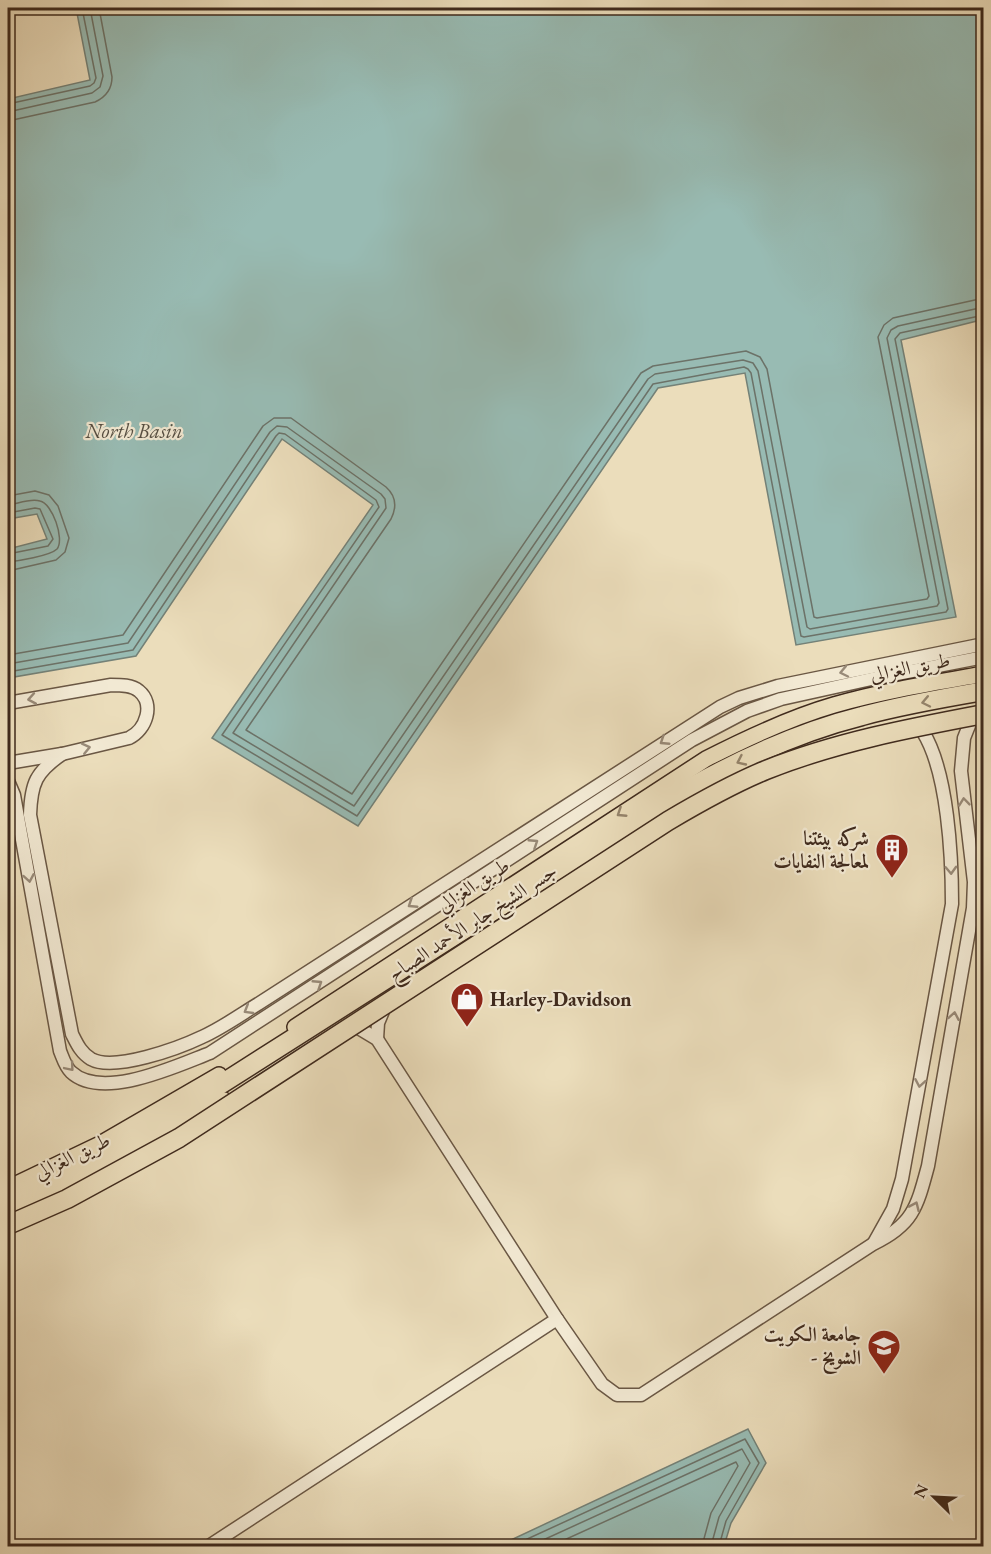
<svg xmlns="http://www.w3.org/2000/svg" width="991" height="1554" font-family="'EB Garamond',Amiri,serif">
	<rect width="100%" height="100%" fill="#ebddbb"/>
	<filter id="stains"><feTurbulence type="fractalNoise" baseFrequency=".00333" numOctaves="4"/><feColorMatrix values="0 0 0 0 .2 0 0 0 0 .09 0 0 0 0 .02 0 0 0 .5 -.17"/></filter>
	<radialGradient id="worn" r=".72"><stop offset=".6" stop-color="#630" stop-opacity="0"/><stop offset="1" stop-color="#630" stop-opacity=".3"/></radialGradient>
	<!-- water -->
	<g fill="#98bbb3" stroke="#748177" stroke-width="1.5">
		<polygon points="76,8 983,8 983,329 981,320 901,340 956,617 796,645 745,373 658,388 358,826 212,738 373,505 282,439 136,656 8,678 8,549 47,539 37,514 8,519 8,99 90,80"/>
		<polygon points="748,1429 766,1463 731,1523 724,1546 498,1546"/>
	</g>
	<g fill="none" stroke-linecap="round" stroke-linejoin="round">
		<!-- shore -->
		<g stroke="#6c7268" stroke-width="1.5">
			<polyline points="8,104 90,86 94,83 96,78 82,8"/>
			<polyline points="8,112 92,93 100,87 103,76 90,8"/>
			<path d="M8,121L95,102C106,97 112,89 112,77L99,8"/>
			<polyline points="8,496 35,491 49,495 58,506 69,538 65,552 56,560 8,571"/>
			<path d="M8,505C17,504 30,498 40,501C52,503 65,539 57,549C50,556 17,561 8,562"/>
			<polyline points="8,513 35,508 40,509 53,539 48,546 8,554"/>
			<path d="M8,655L123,635L263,426L274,418H291L386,487C396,496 397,507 391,519L246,730L352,794L641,373L653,366L746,351L760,357L767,369L814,617L817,618L927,599L929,596L878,337L884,325L893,318L984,298"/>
			<polyline points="8,664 128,643 270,432 277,426 287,427 381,494 385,499 386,508 233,733 354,806 648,379 655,374 743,360 753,363 758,371 807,627 810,629 937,606 939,603 887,338 891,330 898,326 984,307"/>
			<polyline points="8,672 133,650 276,436 279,433 285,434 376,500 379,507 222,735 357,816 653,384 744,367 748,369 751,373 801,636 804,637 946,612 948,609 895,339 900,333 984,315"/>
			<polyline points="512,1546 745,1439 759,1463 726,1521 719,1546"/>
			<polyline points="530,1546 742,1449 750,1463 719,1517 711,1546"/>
			<polyline points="551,1546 736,1462 738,1466 711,1513 702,1546"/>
		</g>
		<!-- minor casing -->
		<g stroke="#6a5744" stroke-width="15">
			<g id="minor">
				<path d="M8,703L111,685C121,685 132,685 139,691C155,704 146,730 129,738L62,754L8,763"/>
				<path d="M62,754C36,772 31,783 30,815L72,1034C77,1044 81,1053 91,1059C114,1072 179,1048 202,1037C222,1028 240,1015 258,1004L720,707L739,698L778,686L984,644"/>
				<path d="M8,781L14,795L60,1051C63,1058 65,1066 71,1072C102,1101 176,1066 210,1053L692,740L747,711L781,699L876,678L984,657"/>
				<path d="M357,1027L377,1039L557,1319L602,1384L617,1395H641L873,1244C913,1225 917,1207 928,1166L973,908L974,882L961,771L964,738L970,723"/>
				<polyline points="377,1039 378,1023 383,1011"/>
				<path d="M874,1243L893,1209L902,1179L952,904C952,857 948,772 923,732"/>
				<polyline points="209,1546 557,1319"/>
			</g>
		</g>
		<!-- major casing -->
		<g stroke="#3f2a1d" stroke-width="18">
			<g id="major">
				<path d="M295,1027L706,759C747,738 789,718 834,705C883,691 933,683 984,674"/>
				<polyline points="8,1188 100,1144 219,1075"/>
				<polyline points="8,1209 63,1186 224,1100"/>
			</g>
		</g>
		<!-- highway casing -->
		<g stroke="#3f2a1d" stroke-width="21">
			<path id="highway" d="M8,1198L58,1176L168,1118L660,805C723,767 790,734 862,716C902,705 943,698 984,691"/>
		</g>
		<!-- minor -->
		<use href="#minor" stroke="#f2e9d3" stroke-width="12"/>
		<!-- major -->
		<use href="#major" stroke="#ebddbb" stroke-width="15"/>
		<!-- highway -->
		<use href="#highway" stroke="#ebddbb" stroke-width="18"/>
		<!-- highway-bridge casing -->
		<g stroke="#3f2a1d" stroke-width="21" stroke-linecap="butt">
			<path id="highway-bridge" d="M8,1225L67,1199L179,1138L668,821C700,802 732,784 766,770C836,742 910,728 984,714"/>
		</g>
		<!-- highway-bridge -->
		<use href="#highway-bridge" stroke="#ebddbb" stroke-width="18"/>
	</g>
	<!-- one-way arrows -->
	<defs><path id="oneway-chevron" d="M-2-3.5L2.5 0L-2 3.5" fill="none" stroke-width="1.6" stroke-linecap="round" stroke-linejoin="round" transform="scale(1.5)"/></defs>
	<g stroke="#988a78">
		<use href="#oneway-chevron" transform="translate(844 672) rotate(168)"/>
		<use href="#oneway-chevron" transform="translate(32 699) rotate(170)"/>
		<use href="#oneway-chevron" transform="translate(664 741) rotate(147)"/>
		<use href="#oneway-chevron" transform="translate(86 748) rotate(-13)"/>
		<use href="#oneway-chevron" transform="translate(964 802) rotate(-96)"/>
		<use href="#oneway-chevron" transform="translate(534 843) rotate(-33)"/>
		<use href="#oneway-chevron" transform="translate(951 870) rotate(88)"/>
		<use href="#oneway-chevron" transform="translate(29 878) rotate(80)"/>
		<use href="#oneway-chevron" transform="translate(412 904) rotate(147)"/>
		<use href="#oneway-chevron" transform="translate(318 984) rotate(-33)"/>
		<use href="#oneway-chevron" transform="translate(248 1010) rotate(149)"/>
		<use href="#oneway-chevron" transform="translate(954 1016) rotate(-80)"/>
		<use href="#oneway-chevron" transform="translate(70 1067) rotate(50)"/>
		<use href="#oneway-chevron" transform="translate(920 1083) rotate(100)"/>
		<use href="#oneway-chevron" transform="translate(915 1206) rotate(-66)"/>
	</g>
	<g stroke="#95846c">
		<use href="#oneway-chevron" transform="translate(926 702) rotate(168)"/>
		<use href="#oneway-chevron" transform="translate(741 761) rotate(155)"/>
		<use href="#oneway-chevron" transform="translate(621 813) rotate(147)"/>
	</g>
	<!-- icons -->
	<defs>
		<g id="building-pin" transform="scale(1.725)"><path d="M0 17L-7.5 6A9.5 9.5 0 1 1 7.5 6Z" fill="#8f2418" stroke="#f2e9d3"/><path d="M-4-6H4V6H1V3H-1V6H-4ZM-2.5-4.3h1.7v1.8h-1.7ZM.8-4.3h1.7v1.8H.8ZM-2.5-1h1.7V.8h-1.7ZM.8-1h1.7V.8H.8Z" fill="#fff"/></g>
		<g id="shop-pin" transform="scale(1.725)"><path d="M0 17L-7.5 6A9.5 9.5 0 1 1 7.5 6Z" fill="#8f2418" stroke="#f2e9d3"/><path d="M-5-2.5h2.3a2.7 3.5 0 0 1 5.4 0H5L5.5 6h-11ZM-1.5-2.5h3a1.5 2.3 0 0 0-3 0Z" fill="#fff"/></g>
		<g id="university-pin" transform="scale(1.725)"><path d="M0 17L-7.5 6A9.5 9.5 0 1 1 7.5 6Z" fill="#8f2418" stroke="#f2e9d3"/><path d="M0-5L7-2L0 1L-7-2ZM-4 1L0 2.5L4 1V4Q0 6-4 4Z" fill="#fff"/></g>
	</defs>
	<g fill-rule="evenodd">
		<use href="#building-pin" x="892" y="850"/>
		<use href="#shop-pin" x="467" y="999"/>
		<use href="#university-pin" x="884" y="1346"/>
	</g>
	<g text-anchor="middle" stroke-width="4.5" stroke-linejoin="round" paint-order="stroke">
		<!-- street labels -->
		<g font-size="20" fill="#3f2a1d" stroke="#f2e9d3">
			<text transform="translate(910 667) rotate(-11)" y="7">طريق الغزالي</text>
			<text transform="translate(473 885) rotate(-33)" y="7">طريق الغزالي</text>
			<text transform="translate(472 922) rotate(-33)" y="7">جسر الشيخ جابر الأحمد الصباح</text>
			<text transform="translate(72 1156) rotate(-26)" y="7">طريق الغزالي</text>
		</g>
		<!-- poi labels -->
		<g font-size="20" font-weight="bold" fill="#3f2a1d" stroke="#f2e9d3" text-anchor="end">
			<text x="869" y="845">شركه بيئتنا<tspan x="869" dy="23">لمعالجة النفايات</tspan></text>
			<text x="490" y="1006" text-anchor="start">Harley-Davidson</text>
			<text x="861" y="1341">جامعة الكويت<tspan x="861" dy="23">- الشويخ</tspan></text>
		</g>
		<!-- water labels -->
		<g font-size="21" font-style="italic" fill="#554e42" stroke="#f2e9d3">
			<text x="134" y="438">North Basin</text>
		</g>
	</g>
	<!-- margin -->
	<rect width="991" height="1554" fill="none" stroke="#ebddbb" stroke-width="30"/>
	<rect x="9" y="9" width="973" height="1536" fill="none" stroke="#3f2a1d" stroke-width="3"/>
	<rect x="15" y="15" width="961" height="1524" fill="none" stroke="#3f2a1d" stroke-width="1.5"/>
	<!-- north arrow -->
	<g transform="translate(934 1497) rotate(294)" stroke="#f2e9d3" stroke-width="4.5" paint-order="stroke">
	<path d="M0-4.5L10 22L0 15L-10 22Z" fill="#3f2a1d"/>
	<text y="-9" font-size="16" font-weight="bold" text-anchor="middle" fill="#3f2a1d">N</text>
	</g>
	<rect width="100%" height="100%" filter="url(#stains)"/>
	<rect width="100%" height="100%" fill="url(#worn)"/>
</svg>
